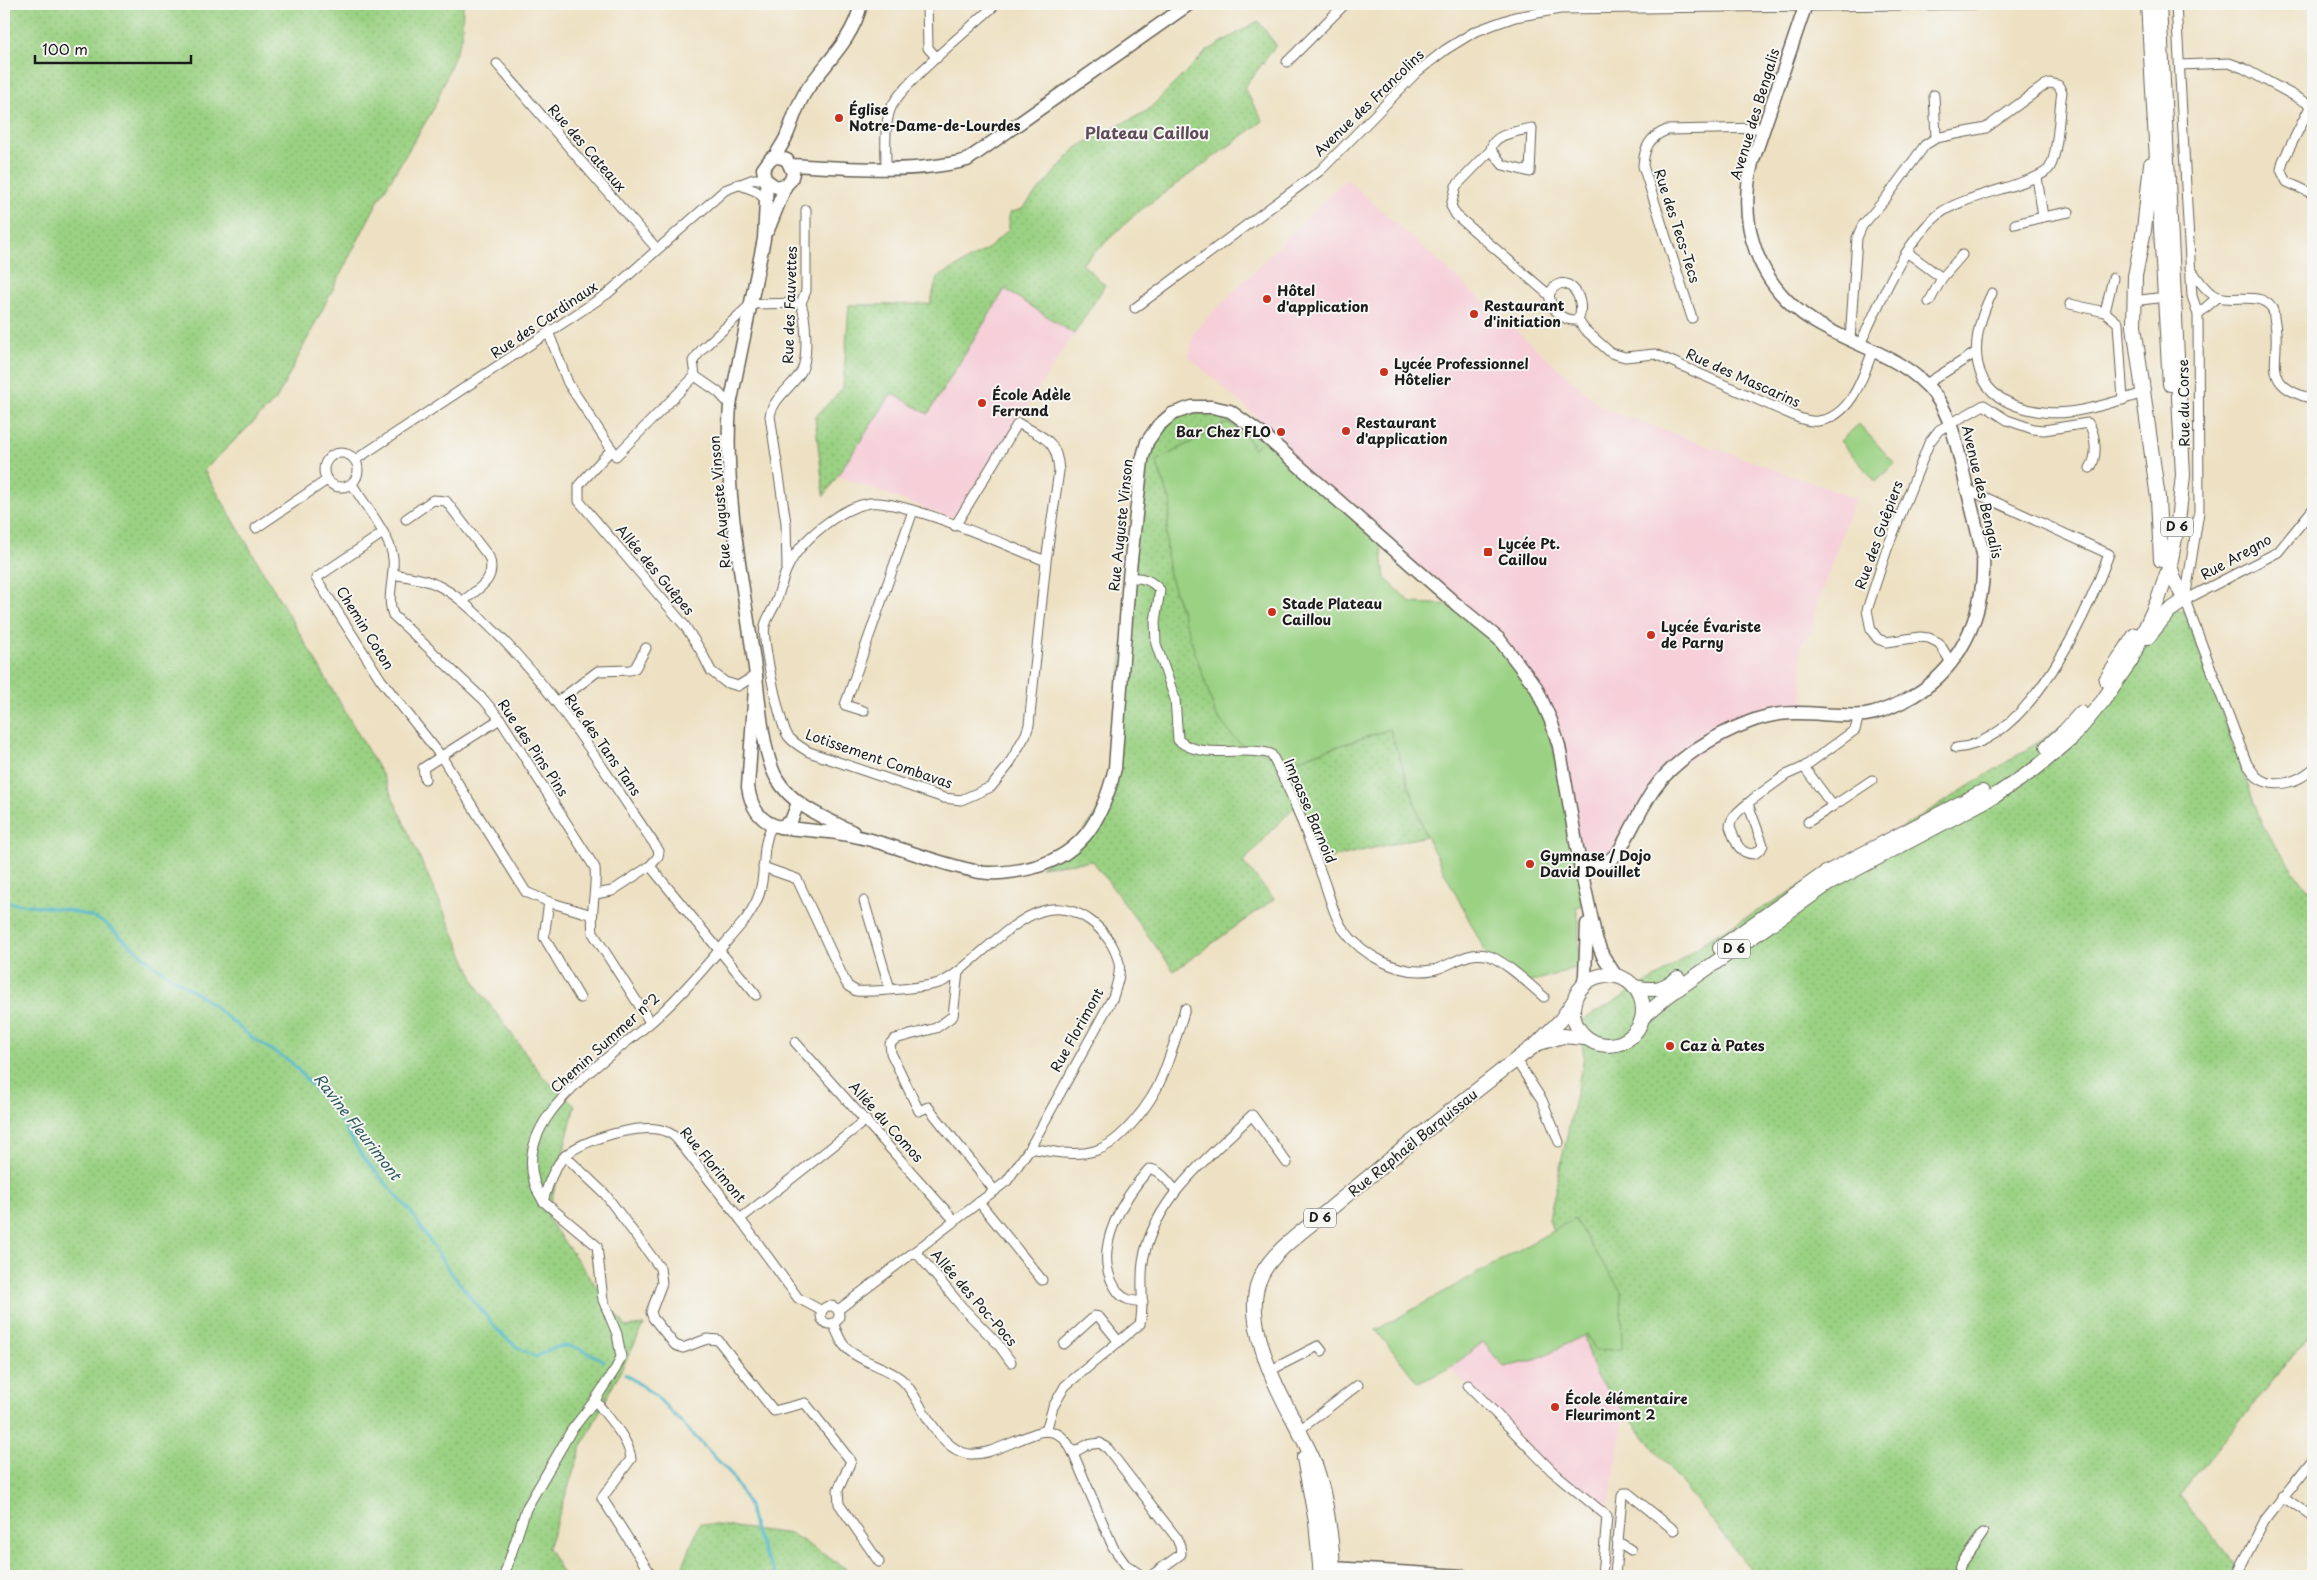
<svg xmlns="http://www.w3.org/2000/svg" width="2317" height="1580" font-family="'Playpen Sans',sans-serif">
	<defs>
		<pattern id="grass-dots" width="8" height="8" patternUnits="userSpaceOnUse" patternTransform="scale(1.25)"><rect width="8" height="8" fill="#9ad182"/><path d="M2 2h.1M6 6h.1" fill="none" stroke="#84b370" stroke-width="1.8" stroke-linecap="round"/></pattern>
	</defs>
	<rect width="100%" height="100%" fill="#f6f6f2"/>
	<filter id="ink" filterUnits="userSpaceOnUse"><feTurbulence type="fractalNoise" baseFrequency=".02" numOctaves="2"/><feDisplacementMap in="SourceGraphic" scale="10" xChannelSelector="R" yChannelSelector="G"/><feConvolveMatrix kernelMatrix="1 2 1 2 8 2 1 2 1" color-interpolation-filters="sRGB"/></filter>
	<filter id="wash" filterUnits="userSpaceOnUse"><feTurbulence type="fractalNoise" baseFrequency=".0096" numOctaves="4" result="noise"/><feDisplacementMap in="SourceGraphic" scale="20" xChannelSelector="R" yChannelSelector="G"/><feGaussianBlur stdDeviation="1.12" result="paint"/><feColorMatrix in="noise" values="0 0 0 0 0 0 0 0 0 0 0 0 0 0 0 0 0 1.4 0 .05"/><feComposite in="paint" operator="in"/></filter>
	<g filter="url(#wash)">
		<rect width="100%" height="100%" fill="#eee1c3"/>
		<!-- built -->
		<g fill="#f6cfd9">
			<polygon points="1346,179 1604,409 1855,498 1815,611 1812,631 1800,645 1804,712 1750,721 1664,777 1619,851 1581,870 1525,670 1266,437 1271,430 1189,357 1194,331"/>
			<polygon points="1005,289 1074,334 953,519 838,476 892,392 929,414"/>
			<polygon points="1587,1334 1622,1349 1622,1430 1607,1516 1552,1471 1468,1385 1449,1369 1483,1341 1532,1361"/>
		</g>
		<!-- grass -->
		<g fill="url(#grass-dots)" stroke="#5b764f">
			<polygon points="4,4 463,4 462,37 434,108 379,199 276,400 204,470 384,778 479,990 543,1077 575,1105 547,1218 626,1327 644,1325 582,1446 548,1548 564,1576 4,1576"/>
			<polygon points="1258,21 1276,45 1244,88 1263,121 1138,212 1082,264 1105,285 1074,334 1005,289 928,414 892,393 824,496 815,417 843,388 849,305 930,304 937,278 989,248 1009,229 1009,213 1022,209 1077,147 1147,111 1207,51"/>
			<polygon points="1212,407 1266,437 1254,450 1243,431 1156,461 1171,503 1166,536 1271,754 1277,765 1390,729 1426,836 1317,861 1294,807 1243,862 1274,899 1174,971 1093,861 1040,867 1072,848 1108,797 1142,460 1172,414"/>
			<polygon points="2184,610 2263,827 2307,890 2313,885 2313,1334 2300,1346 2179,1496 2245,1576 1756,1576 1596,1376 1549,1219 1584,1057 1579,1022 1660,975 1710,938 1894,833 2102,702 2169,611"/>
			<polygon points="700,1523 792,1534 857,1576 688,1576 683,1566"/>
		</g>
		<!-- pitch -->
		<g fill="#9ad182" stroke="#5b764f">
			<polygon points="1227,423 1243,431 1254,449 1266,437 1380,537 1385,578 1411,603 1457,605 1499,639 1543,701 1588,904 1576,907 1579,922 1578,967 1528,983 1487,955 1426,836 1390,729 1277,766 1271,754 1247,749 1233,737 1216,715 1168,571 1166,536 1171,503 1156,461"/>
			<polygon points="1859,424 1895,464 1876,482 1840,441"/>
			<polygon points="1574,1219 1621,1291 1622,1349 1596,1351 1587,1334 1532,1361 1504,1367 1483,1342 1449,1369 1418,1383 1376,1330"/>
		</g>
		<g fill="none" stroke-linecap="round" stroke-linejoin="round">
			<!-- stream -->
			<g stroke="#4bb6c8" stroke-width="3">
				<path d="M4,902L62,909L90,916L105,923L155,966L201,996L255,1040L291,1062L334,1111L363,1157L411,1212L448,1269L499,1332L517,1347L536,1357C564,1338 577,1346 604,1361"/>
				<polyline points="625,1374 656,1396 731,1474 749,1506 754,1528 766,1558 777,1576"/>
			</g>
		</g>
	</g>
	<g filter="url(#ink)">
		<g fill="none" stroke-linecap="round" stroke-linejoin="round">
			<!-- street casing -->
			<g stroke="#666156" stroke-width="11">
				<g id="street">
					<polyline points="927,4 928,48 937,58"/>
					<path d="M2176,4L2192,296L2198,314L2199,512L2185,600L2247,764C2250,768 2254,774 2257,777C2275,791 2299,781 2313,769"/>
					<polyline points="1287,62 1345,4"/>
					<polyline points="497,64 657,249"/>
					<polyline points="2180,65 2229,63 2243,68 2311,105 2283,161 2281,170 2287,182 2313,194"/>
					<polyline points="1934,95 1936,138"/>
					<path d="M1491,150L1503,165L1530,172L1532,128C1519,131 1492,134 1491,150L1456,186L1451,206L1456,215L1549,295C1552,311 1562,321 1578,320L1584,329L1611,353L1625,357L1655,354L1799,418C1805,420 1812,422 1818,421C1851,417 1863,377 1873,350"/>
					<path d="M886,167C886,148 884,128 890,110C899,85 973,26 996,4"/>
					<polyline points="2037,177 2043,217 2069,212"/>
					<polyline points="738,184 756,191 767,201"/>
					<polyline points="2015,224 2043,217"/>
					<polyline points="1908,253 1942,278 1962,255"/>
					<path d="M2190,268C2197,277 2203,288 2212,294C2229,305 2258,290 2271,307C2273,309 2274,315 2274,318C2284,358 2255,384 2313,399"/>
					<path d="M1992,293C1969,340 1965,394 2027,409C2040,412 2056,414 2069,412C2094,409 2119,401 2143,393"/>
					<path d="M1549,295C1562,267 1589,296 1578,320"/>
					<polyline points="2133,301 2157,298"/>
					<polyline points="1929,302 1942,278"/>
					<polyline points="2070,304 2105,312 2118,323 2123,400"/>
					<polyline points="1135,308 1321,170 1417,72 1445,50 1474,32 1495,24 1515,17 1560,9 1988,4"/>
					<polyline points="2105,312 2113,278"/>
					<polyline points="2198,314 2218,297"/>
					<path d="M1692,318L1643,166C1644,148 1649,137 1667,130L1764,128"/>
					<polyline points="549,334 568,383 616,456 695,376"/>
					<path d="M1850,340L1857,238L1862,226L1886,198L1925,145L1936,138L1986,128L2045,85L2050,83L2058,85L2062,92L2061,99C2059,115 2058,153 2050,167C2042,183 1962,195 1939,214C1902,244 1881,302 1860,344"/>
					<polyline points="1926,384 1975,353"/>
					<polyline points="730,405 718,392 695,376 693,361 702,349 751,304 801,303"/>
					<polyline points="612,449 579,485 579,501 685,626 701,651 711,671 725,682 738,686 756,675"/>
					<circle cx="341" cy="470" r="17"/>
					<polyline points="355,460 607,294 725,190 754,179 765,179"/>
					<path d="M352,484C363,503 391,537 393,558C395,578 386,596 393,615L484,700L500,719L595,868C597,890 590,911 593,933L650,1022"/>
					<path d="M406,519L433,500L446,501L489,557C497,580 479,588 463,601"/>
					<path d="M955,526L1018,423C1043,438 1057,438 1059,471L1046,561L1029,725L1026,734L1008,766L991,787L961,800L944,798L809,752C801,747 793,743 788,736C780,725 761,637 765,626C767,617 773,610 776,602C780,591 782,580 787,569C799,541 839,508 870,503C904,499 1009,547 1046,561"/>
					<polyline points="256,528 327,480"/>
					<polyline points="383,533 316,578 381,680 441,756 526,892 549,902 592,915"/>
					<path d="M787,568L786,523L770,416C773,398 792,387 801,372C809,358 806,318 801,303L806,291V210"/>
					<path d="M393,574C408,577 424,578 437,585C456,594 470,608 485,622C553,686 602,768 655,845L659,851L658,857L650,866L612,891L595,894"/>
					<path d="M1129,578C1143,577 1151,580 1160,590L1155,621L1156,644L1175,699L1178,740C1203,761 1241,745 1271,754C1292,791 1308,837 1322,876C1328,891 1334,917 1343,929C1362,955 1399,976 1432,970C1450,967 1465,951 1486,955C1503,959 1530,985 1544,997"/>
					<polyline points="2185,600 2278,552 2313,509"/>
					<path d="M1952,664L1939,643L1929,638L1920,637L1886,642L1878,639L1871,630L1867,610L1887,549L1929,443L1939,430L1984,405L2007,420L2033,429L2044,430L2088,423C2096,434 2098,457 2090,468"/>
					<polyline points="557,702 598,671 630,670 635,668 646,648"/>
					<polyline points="864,711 845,705 913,511"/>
					<path d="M1956,748C2029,743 2087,614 2109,554L1967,489"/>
					<polyline points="1804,767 1833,806 1872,780"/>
					<polyline points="425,779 423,768 500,719"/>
					<path d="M1748,804L1763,845L1761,849L1754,854C1738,854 1735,840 1730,827C1730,816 1744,807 1753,799L1786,775L1804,767L1855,730L1859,715"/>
					<polyline points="1808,822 1833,806"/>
					<polyline points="650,866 756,995"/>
					<path d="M763,867L797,879L844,979L848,986L856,991C874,992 922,988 939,983C951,979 962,969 971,961C990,945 1018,918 1042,911C1077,900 1112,932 1119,963C1121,974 1116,987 1113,997L1030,1148L1007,1181L838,1310"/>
					<polyline points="864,901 890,989"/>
					<polyline points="549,902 544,937 580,998"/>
					<polyline points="958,972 953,1016 936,1028 895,1039 890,1044 891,1053 919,1111 928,1107 995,1191"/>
					<polyline points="795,1042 955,1221"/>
					<polyline points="1516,1060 1542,1100 1559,1142"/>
					<path d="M1030,1148C1050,1151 1074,1157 1094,1151C1121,1144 1152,1102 1162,1077C1171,1055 1178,1031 1185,1009"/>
					<polyline points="565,1156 605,1194 660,1268 662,1283 651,1312 653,1318 675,1345 683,1348 707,1339 718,1340 774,1411 805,1403 851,1461 838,1490 839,1504 879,1562"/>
					<path d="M543,1201C548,1185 553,1168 565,1156C582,1139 645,1121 667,1132C671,1133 674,1136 677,1139L740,1219L798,1298L822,1311"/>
					<polyline points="979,1202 1042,1280"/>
					<polyline points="740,1219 866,1120"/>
					<polyline points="916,1252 962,1307 998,1344 1011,1362"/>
					<path d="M1143,1302C1138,1301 1132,1301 1127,1299C1119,1296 1116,1289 1112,1282C1094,1245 1125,1196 1149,1169C1160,1169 1170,1184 1176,1191"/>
					<circle cx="830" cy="1315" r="9"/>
					<path d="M833,1323C836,1330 839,1338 843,1344C857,1362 884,1365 901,1379C911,1387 918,1403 925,1414C963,1476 981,1453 1039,1432C1056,1428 1066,1438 1073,1453L1113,1547L1125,1564L1142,1576"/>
					<polyline points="1064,1344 1095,1316 1099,1317 1119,1342"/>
					<polyline points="1271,1370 1318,1346 1322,1351"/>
					<polyline points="1468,1385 1552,1471 1607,1516 1602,1576"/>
					<path d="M595,1400C607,1417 629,1438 631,1459L602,1498L652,1576"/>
					<path d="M1046,1431L1053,1407L1065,1386L1140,1324C1145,1302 1139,1278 1144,1256C1157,1196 1211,1155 1252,1115L1287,1163"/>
					<polyline points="1298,1431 1358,1385"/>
					<polyline points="1073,1453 1087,1445 1100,1443 1108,1449 1176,1537 1180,1546 1181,1554 1151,1576"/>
					<polyline points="2282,1496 2313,1518"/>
					<polyline points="1617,1541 1631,1550"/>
					<path d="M504,1576L526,1509L571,1431L595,1400L616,1368L621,1357L617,1334L603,1300L597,1246L543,1201C494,1122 613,1059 659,1015C691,986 718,951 746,919C753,908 759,899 761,887C766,864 761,847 772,825"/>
					<polyline points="1615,1576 1622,1496 1624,1493 1628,1493 1674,1530"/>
					<polyline points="1958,1576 1960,1566 1983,1533"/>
					<polyline points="2236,1576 2265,1520 2313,1459"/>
				</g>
			</g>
			<!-- secondary casing -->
			<g stroke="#666156" stroke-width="15">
				<g id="secondary">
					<path d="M775,157C778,150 783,144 786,137C794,119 796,105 808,88C828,60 853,39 861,4"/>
					<path d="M791,165C844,168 916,174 967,160L1189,4"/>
					<path d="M767,182L764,239L730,405C723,492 743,581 755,668C759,698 762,753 777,779C794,807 825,818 853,832"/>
					<polyline points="768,230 786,185 791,180 793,173 787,160 779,157 771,158 763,169 765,179 776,187 786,185"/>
					<path d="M756,675L748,787C751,807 759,822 780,827C809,831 838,831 867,839C905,849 942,865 980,872C993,875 1009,872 1022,870C1080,859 1102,822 1115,768L1129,578L1142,460L1147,442L1158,426L1172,414L1192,407H1212L1230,411L1266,437L1457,605L1499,639L1536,687L1551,721L1559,746L1581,870L1596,939L1603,956L1616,976"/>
					<polyline points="780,827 791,821 798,803"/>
					<path d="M1581,870C1597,867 1608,864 1619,851C1631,831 1641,808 1654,789C1676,758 1715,735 1749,722C1791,705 1823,718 1865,715C1880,713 1891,707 1904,701C1960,673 1986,615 1983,554C1977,529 1971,505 1965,480C1958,451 1953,420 1935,395C1905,356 1853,346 1813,321C1758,286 1737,225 1752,163L1806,4"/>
					<polyline points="1583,986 1585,975 1587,924"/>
					<polyline points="1333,1568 1463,1576"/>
				</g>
			</g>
			<!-- primary casing -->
			<g stroke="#666156" stroke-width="16">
				<g id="primary">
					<polyline points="2148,4 2170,384"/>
					<polyline points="2151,164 2144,230 2135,276 2134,326 2158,498 2161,560"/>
					<polyline points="2148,637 2169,611 2185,600 2174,579 2170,565"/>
					<polyline points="2106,680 2135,635"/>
					<polyline points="2047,747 2065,731 2081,713"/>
					<polyline points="1720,948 1824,874 1982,792"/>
					<circle cx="1608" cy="1010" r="35"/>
					<path d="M1635,987C1655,991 1661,990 1678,978"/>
					<polyline points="1643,1017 1669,995 1828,884 1996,795 2035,769 2072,738 2102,702 2131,660 2158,600 2170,565 2178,522 2183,475 2159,4"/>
					<polyline points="1539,1043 1563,1036 1585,1038"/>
					<polyline points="1304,1458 1316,1522 1321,1576"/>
					<path d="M1333,1576C1333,1544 1325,1486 1312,1457C1296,1422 1274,1388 1263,1351C1256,1329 1250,1298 1261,1276C1273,1250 1309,1227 1331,1208C1399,1152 1468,1096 1538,1043L1561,1020L1574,1001"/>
				</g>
			</g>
			<!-- street -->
			<use href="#street" stroke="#fff" stroke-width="9"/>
			<!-- secondary -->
			<use href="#secondary" stroke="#fff" stroke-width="12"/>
			<!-- primary -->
			<use href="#primary" stroke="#fff" stroke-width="14"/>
		</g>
	</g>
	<!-- markers -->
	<g fill="#c8321e" stroke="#f6f6f2" stroke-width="2">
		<circle cx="839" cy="118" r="5"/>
		<circle cx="1267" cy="299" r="5"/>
		<circle cx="1474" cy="314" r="5"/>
		<circle cx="1384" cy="372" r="5"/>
		<circle cx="982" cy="403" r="5"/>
		<circle cx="1346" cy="431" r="5"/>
		<circle cx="1281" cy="432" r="5"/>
		<rect x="1483" y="547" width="10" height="10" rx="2.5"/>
		<circle cx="1272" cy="612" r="5"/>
		<circle cx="1651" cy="635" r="5"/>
		<circle cx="1530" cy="864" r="5"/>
		<circle cx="1670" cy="1046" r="5"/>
		<circle cx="1555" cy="1407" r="5"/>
	</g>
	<g text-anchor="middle" stroke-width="4" stroke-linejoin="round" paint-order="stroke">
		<!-- shield labels -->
		<g fill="#f6f6f2" stroke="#5d5d5c" stroke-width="1">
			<rect x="2161" y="517.5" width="32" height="19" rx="4"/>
			<rect x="1718" y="939.5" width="32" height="19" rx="4"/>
			<rect x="1304" y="1208.5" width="32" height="19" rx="4"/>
		</g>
		<g font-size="12" font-weight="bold" fill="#1c1c1c">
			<text x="2177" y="531">D 6</text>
			<text x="1734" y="953">D 6</text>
			<text x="1320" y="1222">D 6</text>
		</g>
		<!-- street labels -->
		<g font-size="14" fill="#1c1c1c" stroke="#f6f6f2">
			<text transform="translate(1369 103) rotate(-44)" y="5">Avenue des Francolins</text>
			<text transform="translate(1755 114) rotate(-73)" y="5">Avenue des Bengalis</text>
			<text transform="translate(587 148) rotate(49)" y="5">Rue des Cateaux</text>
			<text transform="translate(1677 226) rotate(72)" y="5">Rue des Tecs-Tecs</text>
			<text transform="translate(790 305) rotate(-88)" y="5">Rue des Fauvettes</text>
			<text transform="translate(544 320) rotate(-34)" y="5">Rue des Cardinaux</text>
			<text transform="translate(1743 378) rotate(24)" y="5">Rue des Mascarins</text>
			<text transform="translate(2184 403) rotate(-91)" y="5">Rue du Corse</text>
			<text transform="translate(1982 492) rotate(77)" y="5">Avenue des Bengalis</text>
			<text transform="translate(720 502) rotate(-95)" y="5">Rue Auguste Vinson</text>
			<text transform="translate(1121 525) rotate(-84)" y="5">Rue Auguste Vinson</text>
			<text transform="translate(1879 535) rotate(-70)" y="5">Rue des Guêpiers</text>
			<text transform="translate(2236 557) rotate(-29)" y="5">Rue Aregno</text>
			<text transform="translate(655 570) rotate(50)" y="5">Allée des Guêpes</text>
			<text transform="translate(365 628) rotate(58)" y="5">Chemin Coton</text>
			<text transform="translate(603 745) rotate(55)" y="5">Rue des Tans Tans</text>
			<text transform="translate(533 748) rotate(56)" y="5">Rue des Pins Pins</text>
			<text transform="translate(879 759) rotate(19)" y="5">Lotissement Combavas</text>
			<text transform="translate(1310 811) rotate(67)" y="5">Impasse Barnoid</text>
			<text transform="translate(1077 1030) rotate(-61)" y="5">Rue Florimont</text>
			<text transform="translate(605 1043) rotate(-42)" y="5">Chemin Summer n°2</text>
			<text transform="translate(886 1122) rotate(48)" y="5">Allée du Comos</text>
			<text transform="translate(1413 1143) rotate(-39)" y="5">Rue Raphaël Barquissau</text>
			<text transform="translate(713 1165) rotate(50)" y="5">Rue Florimont</text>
			<text transform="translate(974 1298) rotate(49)" y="5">Allée des Poc-Pocs</text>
		</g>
		<!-- poi labels -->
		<g font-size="14" font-weight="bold" fill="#1c1c1c" stroke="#f6f6f2" text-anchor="start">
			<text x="849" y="115">Église<tspan x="849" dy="16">Notre-Dame-de-Lourdes</tspan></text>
			<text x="1277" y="296">Hôtel<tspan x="1277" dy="16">d'application</tspan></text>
			<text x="1484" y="311">Restaurant<tspan x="1484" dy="16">d'initiation</tspan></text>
			<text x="1394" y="369">Lycée Professionnel<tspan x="1394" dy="16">Hôtelier</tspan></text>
			<text x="992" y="400">École Adèle<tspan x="992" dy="16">Ferrand</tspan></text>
			<text x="1356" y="428">Restaurant<tspan x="1356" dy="16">d'application</tspan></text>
			<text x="1271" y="437" text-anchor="end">Bar Chez FLO</text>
			<text x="1498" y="549">Lycée Pt.<tspan x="1498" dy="16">Caillou</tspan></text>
			<text x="1282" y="609">Stade Plateau<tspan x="1282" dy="16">Caillou</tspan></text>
			<text x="1661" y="632">Lycée Évariste<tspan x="1661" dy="16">de Parny</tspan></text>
			<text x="1540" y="861">Gymnase / Dojo<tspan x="1540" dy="16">David Douillet</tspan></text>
			<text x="1680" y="1051">Caz à Pates</text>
			<text x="1565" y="1404">École élémentaire<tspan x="1565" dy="16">Fleurimont 2</tspan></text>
		</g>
		<!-- water labels -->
		<g font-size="15" font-style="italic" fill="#2f5a61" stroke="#f6f6f2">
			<text transform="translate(357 1127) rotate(52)" y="5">Ravine Fleurimont</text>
		</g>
		<!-- quarter labels -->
		<g font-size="16" font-weight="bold" fill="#604c58" stroke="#f6f6f2">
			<text x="1147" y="139">Plateau Caillou</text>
		</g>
	</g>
	<!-- margin -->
	<rect width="2317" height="1580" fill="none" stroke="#f6f6f2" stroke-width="20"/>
	<!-- scale -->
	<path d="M35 55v8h156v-8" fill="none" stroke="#1c1c1c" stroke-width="2.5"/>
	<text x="42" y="55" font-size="15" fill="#1c1c1c" stroke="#f6f6f2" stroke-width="4" paint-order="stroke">100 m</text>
</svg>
